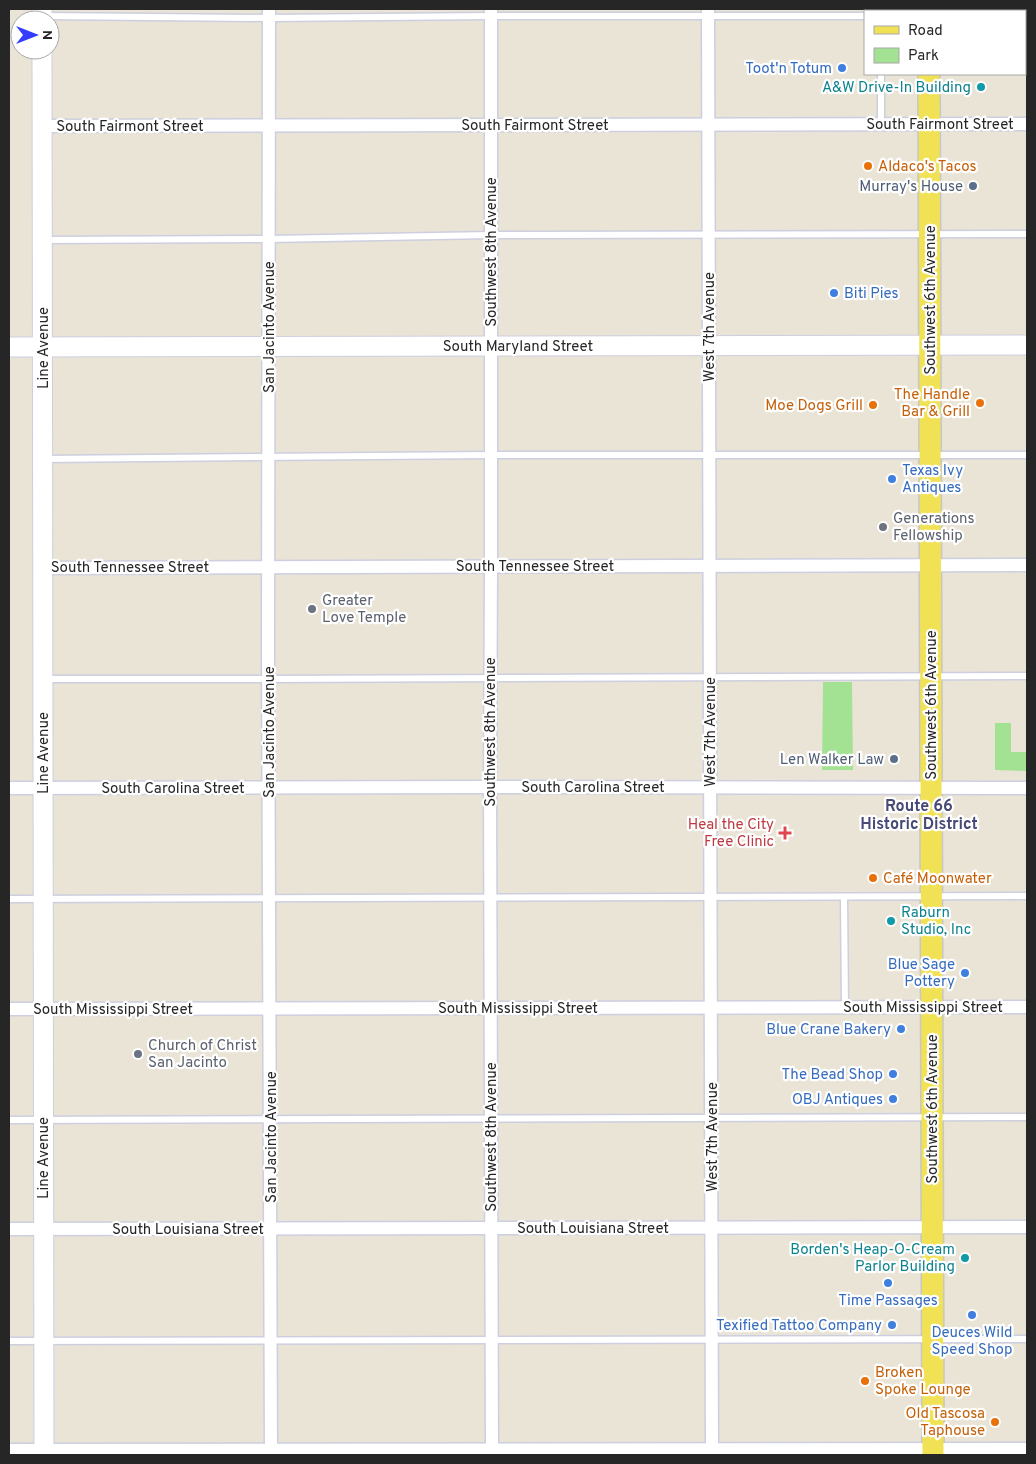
<svg xmlns="http://www.w3.org/2000/svg" width="1036" height="1464" font-family="Overpass,sans-serif">
	<rect width="100%" height="100%" fill="#eae4d7"/>
	<!-- green -->
	<g fill="#a2e292">
		<polygon points="823,682 852,682 853,770 822,770"/>
		<polygon points="995,723 1011,723 1011,752 1027,752 1027,771 995,770"/>
	</g>
	<g fill="none" stroke-linecap="round" stroke-linejoin="round">
		<!-- lane casing -->
		<g stroke="#cdcee0" stroke-width="9">
			<g id="lane">
				<polyline points="44,16 269,18 491,16 865,16"/>
				<polyline points="1025,16 1027,16"/>
				<polyline points="881,124 881,74"/>
				<polyline points="44,240 269,239 491,235 1027,234"/>
				<polyline points="44,459 491,455 1027,455"/>
				<polyline points="46,679 269,679 1027,676"/>
				<polyline points="844,897 845,1007"/>
				<polyline points="9,899 1027,896"/>
				<polyline points="9,1120 1027,1117"/>
				<polyline points="9,1341 1027,1339"/>
			</g>
		</g>
		<!-- street casing -->
		<g stroke="#cdcee0" stroke-width="15">
			<g id="street">
				<polyline points="269,9 268,643 271,1455"/>
				<polyline points="491,9 491,566 490,787 492,1455"/>
				<polyline points="708,9 712,1455"/>
				<polyline points="42,126 1027,124"/>
				<polyline points="43,568 1027,565"/>
				<polyline points="9,788 490,787 1027,788"/>
				<polyline points="9,1009 1027,1007"/>
				<polyline points="9,1229 1027,1227"/>
				<polyline points="9,1450 1027,1449"/>
			</g>
		</g>
		<!-- secondary casing -->
		<g stroke="#cdcee0" stroke-width="21">
			<g id="secondary">
				<polyline points="42,9 42,20"/>
				<polyline points="42,50 44,1455"/>
				<polyline points="9,347 1027,345"/>
			</g>
		</g>
		<!-- primary casing -->
		<g stroke="#c7c7c7" stroke-width="24">
			<g id="primary">
				<polyline points="930,11 930,9"/>
				<polyline points="929,74 933,1455"/>
			</g>
		</g>
		<!-- lane -->
		<use href="#lane" stroke="#fff" stroke-width="6"/>
		<!-- street -->
		<use href="#street" stroke="#fff" stroke-width="12"/>
		<!-- secondary -->
		<use href="#secondary" stroke="#fff" stroke-width="19"/>
		<!-- primary -->
		<use href="#primary" stroke="#f1e255" stroke-width="21"/>
	</g>
	<!-- markers -->
	<g fill="#3f7fe0" stroke="#fff" stroke-width="2">
		<circle cx="842" cy="68" r="5"/>
		<circle cx="834" cy="293" r="5"/>
		<circle cx="892" cy="479" r="5"/>
		<circle cx="965" cy="973" r="5"/>
		<circle cx="901" cy="1029" r="5"/>
		<circle cx="893" cy="1074" r="5"/>
		<circle cx="893" cy="1099" r="5"/>
		<circle cx="888" cy="1283" r="5"/>
		<circle cx="972" cy="1315" r="5"/>
		<circle cx="892" cy="1325" r="5"/>
	</g>
	<g fill="#0f9aa8" stroke="#fff" stroke-width="2">
		<circle cx="981" cy="87" r="5"/>
		<circle cx="891" cy="921" r="5"/>
		<circle cx="965" cy="1258" r="5"/>
	</g>
	<g fill="#e8710a" stroke="#fff" stroke-width="2">
		<circle cx="868" cy="166" r="5"/>
		<circle cx="980" cy="403" r="5"/>
		<circle cx="873" cy="405" r="5"/>
		<circle cx="873" cy="878" r="5"/>
		<circle cx="865" cy="1381" r="5"/>
		<circle cx="995" cy="1422" r="5"/>
	</g>
	<g fill="#5c6f8a" stroke="#fff" stroke-width="2">
		<circle cx="973" cy="186" r="5"/>
		<circle cx="894" cy="759" r="5"/>
	</g>
	<g fill="#6b7280" stroke="#fff" stroke-width="2">
		<circle cx="883" cy="527" r="5"/>
		<circle cx="312" cy="609" r="5"/>
		<circle cx="138" cy="1054" r="5"/>
	</g>
	<path fill="#e0444e" stroke="#fff" stroke-width="2" d="M782.5 825.5h5v5h5v5h-5v5h-5v-5h-5v-5h5z"/>
	<g text-anchor="middle" stroke-width="4.5" stroke-linejoin="round" paint-order="stroke">
		<!-- shop labels -->
		<g font-size="15" fill="#366cbe" stroke="#fff" text-anchor="end">
			<text x="832" y="73">Toot'n Totum</text>
			<text x="844" y="298" text-anchor="start">Biti Pies</text>
			<text x="902" y="475" text-anchor="start">Texas Ivy<tspan x="902" dy="17">Antiques</tspan></text>
			<text x="955" y="969">Blue Sage<tspan x="955" dy="17">Pottery</tspan></text>
			<text x="891" y="1034">Blue Crane Bakery</text>
			<text x="883" y="1079">The Bead Shop</text>
			<text x="883" y="1104">OBJ Antiques</text>
			<text x="888" y="1305" text-anchor="middle">Time Passages</text>
			<text x="882" y="1330">Texified Tattoo Company</text>
			<text x="972" y="1337" text-anchor="middle">Deuces Wild<tspan x="972" dy="17">Speed Shop</tspan></text>
		</g>
		<!-- culture labels -->
		<g font-size="15" fill="#0d838f" stroke="#fff" text-anchor="end">
			<text x="971" y="92">A&amp;W Drive-In Building</text>
			<text x="901" y="917" text-anchor="start">Raburn<tspan x="901" dy="17">Studio, Inc</tspan></text>
			<text x="955" y="1254">Borden's Heap-O-Cream<tspan x="955" dy="17">Parlor Building</tspan></text>
		</g>
		<!-- street labels -->
		<g font-size="15" fill="#262626" stroke="#fff">
			<text x="940" y="129">South Fairmont Street</text>
			<text x="535" y="130">South Fairmont Street</text>
			<text x="130" y="131">South Fairmont Street</text>
			<text transform="translate(491 252) rotate(-90)" y="5">Southwest 8th Avenue</text>
			<text transform="translate(930 300) rotate(-90)" y="5">Southwest 6th Avenue</text>
			<text transform="translate(269 327) rotate(-90)" y="5">San Jacinto Avenue</text>
			<text transform="translate(709 327) rotate(-90)" y="5">West 7th Avenue</text>
			<text x="518" y="351">South Maryland Street</text>
			<text transform="translate(43 348) rotate(-90)" y="5">Line Avenue</text>
			<text x="535" y="571">South Tennessee Street</text>
			<text x="130" y="572">South Tennessee Street</text>
			<text transform="translate(931 705) rotate(-90)" y="5">Southwest 6th Avenue</text>
			<text transform="translate(269 732) rotate(-90)" y="5">San Jacinto Avenue</text>
			<text transform="translate(490 732) rotate(-90)" y="5">Southwest 8th Avenue</text>
			<text transform="translate(710 732) rotate(-90)" y="5">West 7th Avenue</text>
			<text transform="translate(43 753) rotate(-90)" y="5">Line Avenue</text>
			<text x="593" y="792">South Carolina Street</text>
			<text x="173" y="793">South Carolina Street</text>
			<text x="923" y="1012">South Mississippi Street</text>
			<text x="518" y="1013">South Mississippi Street</text>
			<text x="113" y="1014">South Mississippi Street</text>
			<text transform="translate(932 1109) rotate(-90)" y="5">Southwest 6th Avenue</text>
			<text transform="translate(271 1137) rotate(-90)" y="5">San Jacinto Avenue</text>
			<text transform="translate(491 1137) rotate(-90)" y="5">Southwest 8th Avenue</text>
			<text transform="translate(712 1137) rotate(-90)" y="5">West 7th Avenue</text>
			<text transform="translate(43 1158) rotate(-90)" y="5">Line Avenue</text>
			<text x="593" y="1233">South Louisiana Street</text>
			<text x="188" y="1234">South Louisiana Street</text>
		</g>
		<!-- food labels -->
		<g font-size="15" fill="#c56008" stroke="#fff" text-anchor="start">
			<text x="878" y="171">Aldaco's Tacos</text>
			<text x="970" y="399" text-anchor="end">The Handle<tspan x="970" dy="17">Bar &amp; Grill</tspan></text>
			<text x="863" y="410" text-anchor="end">Moe Dogs Grill</text>
			<text x="883" y="883">Café Moonwater</text>
			<text x="875" y="1377">Broken<tspan x="875" dy="17">Spoke Lounge</tspan></text>
			<text x="985" y="1418" text-anchor="end">Old Tascosa<tspan x="985" dy="17">Taphouse</tspan></text>
		</g>
		<!-- service labels -->
		<g font-size="15" fill="#4e5e75" stroke="#fff" text-anchor="end">
			<text x="963" y="191">Murray's House</text>
			<text x="884" y="764">Len Walker Law</text>
		</g>
		<!-- worship labels -->
		<g font-size="15" fill="#5b616d" stroke="#fff" text-anchor="start">
			<text x="893" y="523">Generations<tspan x="893" dy="17">Fellowship</tspan></text>
			<text x="322" y="605">Greater<tspan x="322" dy="17">Love Temple</tspan></text>
			<text x="148" y="1050">Church of Christ<tspan x="148" dy="17">San Jacinto</tspan></text>
		</g>
		<!-- health labels -->
		<g font-size="15" fill="#be3a42" stroke="#fff" text-anchor="end">
			<text x="774" y="829">Heal the City<tspan x="774" dy="17">Free Clinic</tspan></text>
		</g>
		<!-- neighbourhood labels -->
		<g font-size="16" font-weight="bold" fill="#474977" stroke="#fff">
			<text x="919" y="811">Route 66<tspan x="919" dy="18">Historic District</tspan></text>
		</g>
	</g>
	<!-- border -->
	<rect width="1036" height="1464" fill="none" stroke="#262626" stroke-width="20"/>
	<!-- legend -->
	<rect x="864" y="10" width="162" height="65" fill="#ffffff" stroke="#a8a8a8"/>
	<rect x="874" y="26" width="25" height="8" fill="#f1e255" stroke="#a8a8a8"/>
	<text x="908" y="35" font-size="15" fill="#262626">Road</text>
	<rect x="874" y="48" width="25" height="15" fill="#a2e292" stroke="#a8a8a8"/>
	<text x="908" y="60" font-size="15" fill="#262626">Park</text>
	<!-- north arrow -->
	<g transform="translate(35 35) rotate(90)"><circle r="24" fill="#ffffff" stroke="#a8a8a8"/>
	<path d="M0-4L9 19L0 12L-9 19Z" fill="#333dfb"/>
	<text y="-8" font-size="14" font-weight="bold" text-anchor="middle" fill="#262626">N</text>
	</g>
</svg>
